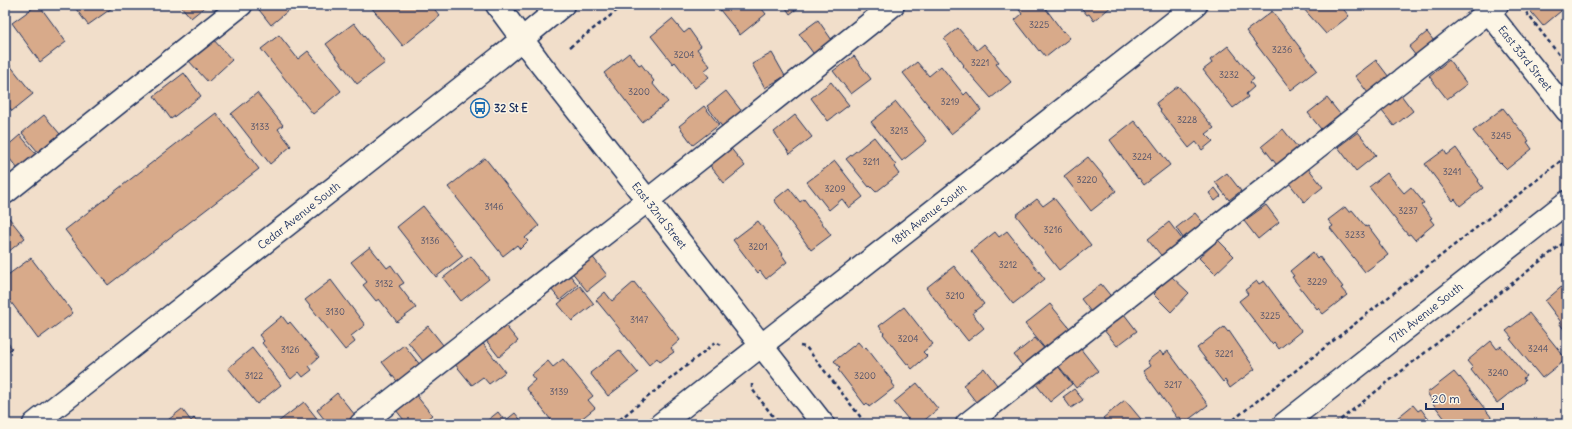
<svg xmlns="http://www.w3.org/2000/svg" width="1572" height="429" font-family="Delius,sans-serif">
	<rect width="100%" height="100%" fill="#f1deca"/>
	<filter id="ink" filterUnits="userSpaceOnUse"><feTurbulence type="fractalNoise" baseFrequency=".025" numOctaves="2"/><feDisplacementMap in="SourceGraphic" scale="8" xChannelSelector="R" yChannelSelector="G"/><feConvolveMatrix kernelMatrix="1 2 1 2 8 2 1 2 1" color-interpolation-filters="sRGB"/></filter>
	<g filter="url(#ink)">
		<!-- building -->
		<g fill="#d8aa8a" stroke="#1b2f5e">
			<polygon points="37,5 39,5 66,42 40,62 12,23"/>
			<polygon points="73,5 110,5 112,8 88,25"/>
			<polygon points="180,5 207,5 191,18"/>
			<polygon points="257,5 295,5 271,25 256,6"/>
			<polygon points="374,5 431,5 440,16 403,46 371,7"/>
			<polygon points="716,5 759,5 766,14 740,35"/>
			<polygon points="784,5 802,5 790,14"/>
			<polygon points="1022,5 1043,5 1063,32 1064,31 1070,38 1046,57 1040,50 1039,51 1015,20 1022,14 1018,8"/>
			<polygon points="1079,5 1113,5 1094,21 1089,14 1087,15"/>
			<polygon points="1303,5 1340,5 1349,16 1326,34 1302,7"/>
			<polygon points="1529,5 1567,5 1567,6 1543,26 1527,7"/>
			<polygon points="1272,11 1317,70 1291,90 1246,31"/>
			<polygon points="672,19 684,33 689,29 701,46 697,49 710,66 704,71 709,77 695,88 675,62 673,64 651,36"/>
			<polygon points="818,20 834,43 816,57 799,34"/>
			<polygon points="354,23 385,63 357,84 326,44"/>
			<polygon points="958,28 977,50 984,44 999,62 996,64 1011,82 991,98 963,66 964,65 944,39"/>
			<polygon points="1427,32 1437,45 1419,60 1409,47"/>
			<polygon points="279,35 298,59 308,51 341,91 313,114 261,49"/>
			<polygon points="212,38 232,60 208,82 188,60"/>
			<polygon points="1228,46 1254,79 1250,82 1254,87 1246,94 1248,97 1233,108 1203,70 1212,63 1210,60"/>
			<polygon points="629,53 639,65 641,64 654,81 652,83 668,102 642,122 604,73"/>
			<polygon points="772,53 785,76 765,88 752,64"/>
			<polygon points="854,56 871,79 851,94 833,71"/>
			<polygon points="5,59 33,94 12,111 7,104 5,106"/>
			<polygon points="1376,60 1392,81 1371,97 1355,76"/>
			<polygon points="1449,60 1467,84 1447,99 1429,76"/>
			<polygon points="917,62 929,76 941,66 964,95 967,92 981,110 951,134 903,73"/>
			<polygon points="184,73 201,96 171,119 154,96"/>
			<polygon points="831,82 849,105 828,121 811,98"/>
			<polygon points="1178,86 1214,128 1206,134 1213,141 1202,150 1196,142 1189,148 1160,111 1161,110 1156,103"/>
			<polygon points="726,91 743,113 723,128 707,106"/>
			<polygon points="257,93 283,125 278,129 291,146 270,164 231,114"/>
			<polygon points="1401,95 1413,111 1394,126 1381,110"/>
			<polygon points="1327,98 1344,119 1325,134 1308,113"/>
			<polygon points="896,102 927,141 902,161 871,122"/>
			<polygon points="704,106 719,125 693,145 679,126"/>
			<polygon points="1503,108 1529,141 1527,142 1532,149 1507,169 1501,163 1500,164 1473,131"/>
			<polygon points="216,113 259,169 108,285 65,230"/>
			<polygon points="44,115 60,134 38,152 22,133"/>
			<polygon points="795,115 812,137 790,154 774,132"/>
			<polygon points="1134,121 1140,128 1141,127 1170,165 1144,185 1139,178 1138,179 1110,140"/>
			<polygon points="1283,129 1301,152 1280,169 1262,146"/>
			<polygon points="1358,132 1376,155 1356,171 1338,147"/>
			<polygon points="20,135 36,154 18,169 5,153 5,148"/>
			<polygon points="874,137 896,165 894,167 899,174 876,192 870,186 869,187 846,159"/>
			<polygon points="729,146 745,166 724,183 708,163"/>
			<polygon points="1456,148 1479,180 1478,181 1483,188 1460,206 1455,199 1453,201 1425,164 1444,150 1447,155"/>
			<polygon points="1088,157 1116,191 1091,211 1064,176"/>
			<polygon points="485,158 539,226 525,238 528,241 520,249 517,245 503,256 448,187"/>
			<polygon points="835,161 863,197 849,208 842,199 829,210 807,182"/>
			<polygon points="1308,168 1323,187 1304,202 1289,183"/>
			<polygon points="1227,173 1241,191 1229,200 1215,182"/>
			<polygon points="1387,173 1404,193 1411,187 1424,203 1421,205 1432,218 1430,219 1434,224 1415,240 1410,234 1408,235 1369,187"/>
			<polygon points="789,188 800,202 804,199 831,235 811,250 774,200"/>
			<polygon points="1215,188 1221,196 1215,201 1209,193"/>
			<polygon points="1054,198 1091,245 1059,270 1016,215 1037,199 1043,206"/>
			<polygon points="1266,205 1279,222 1258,239 1244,221"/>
			<polygon points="423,206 463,256 436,277 397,227"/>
			<polygon points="1345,207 1349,212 1352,210 1366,227 1368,226 1380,242 1379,243 1388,255 1365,272 1330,228 1333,226 1328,220"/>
			<polygon points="5,213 25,238 7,253 5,251"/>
			<polygon points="1195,213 1206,226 1186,242 1176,228"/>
			<polygon points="758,221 783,254 782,255 787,262 766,279 760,271 758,273 733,240"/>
			<polygon points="1169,222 1185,243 1164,259 1148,239"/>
			<polygon points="1007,231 1045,279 1013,304 971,251 995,232 999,237"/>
			<polygon points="1218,240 1234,256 1215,274 1199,258"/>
			<polygon points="370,247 387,268 391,265 404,283 399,286 416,308 397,322 379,299 376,301 363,285 367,282 351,262"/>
			<polygon points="1313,252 1317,258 1319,256 1343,287 1341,288 1347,295 1323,314 1318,308 1317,309 1292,277 1294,276 1290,271"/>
			<polygon points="591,255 607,275 587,291 571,271"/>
			<polygon points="471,256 489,279 461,301 443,278"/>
			<polygon points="31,258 73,313 38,339 5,294 5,277"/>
			<polygon points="954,266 984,304 972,313 984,328 968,341 926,288"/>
			<polygon points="569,274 578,285 560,300 551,289"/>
			<polygon points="1171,276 1189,293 1171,312 1153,294"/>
			<polygon points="331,280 365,325 351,336 355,342 345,350 305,300"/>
			<polygon points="1257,281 1259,284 1264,281 1301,331 1279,349 1274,342 1272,344 1239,301 1248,294 1245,290"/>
			<polygon points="634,282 680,340 671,348 674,352 660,362 657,358 649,365 596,300 605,292 612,301"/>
			<polygon points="1566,283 1567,284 1567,333 1559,323 1561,322 1545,301"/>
			<polygon points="1101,284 1114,300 1094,316 1081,299"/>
			<polygon points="580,286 594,304 572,321 558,304"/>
			<polygon points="1050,304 1072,331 1047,351 1025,324"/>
			<polygon points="904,307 933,344 923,352 927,356 912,369 908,364 907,364 883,334 884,333 879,326"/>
			<polygon points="1529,313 1566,359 1542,378 1510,339 1512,338 1506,331"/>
			<polygon points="1124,314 1137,331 1117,346 1103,329"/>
			<polygon points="282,316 288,324 290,322 319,357 309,366 312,370 303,377 299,372 291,379 262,343 264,341 259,335"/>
			<polygon points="504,324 518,341 499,357 485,339"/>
			<polygon points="428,326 447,350 427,366 408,342"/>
			<polygon points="1224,327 1228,332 1229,331 1255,369 1230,388 1225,380 1223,382 1197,348"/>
			<polygon points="1035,338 1047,352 1025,369 1014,355"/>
			<polygon points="5,340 12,348 5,354"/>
			<polygon points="481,341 505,372 489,384 483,377 472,385 454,363"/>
			<polygon points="1491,341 1497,349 1501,346 1526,376 1523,378 1525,381 1497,403 1471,370 1473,368 1467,361"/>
			<polygon points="858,342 864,349 866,347 893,382 892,383 895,387 869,407 867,403 865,405 838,370 840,368 834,361"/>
			<polygon points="404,345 421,366 399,384 382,362"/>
			<polygon points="252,348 281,385 257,404 228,368"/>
			<polygon points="1080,348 1098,371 1076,388 1058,365"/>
			<polygon points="619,350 638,373 608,396 590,373"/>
			<polygon points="1160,351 1163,355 1168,351 1208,405 1184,423 1179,417 1177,418 1143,371 1150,366 1147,361"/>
			<polygon points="563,359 593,396 588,400 595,408 575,424 558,423 554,424 526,388 535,380 531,375 548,361 553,367"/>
			<polygon points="1057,365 1072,384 1050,402 1035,383"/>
			<polygon points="984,368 1000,389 979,406 963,385"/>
			<polygon points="1454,372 1459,378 1460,377 1495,422 1492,424 1449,424 1431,401 1432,400 1427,393"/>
			<polygon points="917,383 938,409 920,424 912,424 894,402"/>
			<polygon points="1074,389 1083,400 1071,408 1063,397"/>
			<polygon points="337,393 355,415 344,424 328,424 317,410"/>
			<polygon points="416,395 432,415 421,424 407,424 396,410"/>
			<polygon points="1125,400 1145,424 1108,424 1103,418"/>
			<polygon points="304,402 319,421 315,424 280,424 278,422"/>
			<polygon points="1413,405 1418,411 1421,409 1432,424 1392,424 1391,423"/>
			<polygon points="182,409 191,421 194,418 198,424 163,424"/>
			<polygon points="498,412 505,421 515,413 524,424 483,424"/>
			<polygon points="1567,416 1567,424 1557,424"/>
		</g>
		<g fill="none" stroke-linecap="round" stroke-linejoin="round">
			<!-- minor casing -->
			<g stroke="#1b2f5e" stroke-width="25">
				<g id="minor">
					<path id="s1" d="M497,5L539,62L823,424"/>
					<path id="s2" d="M1483,5L1567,111"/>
					<polyline points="5,193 241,5"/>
					<polyline points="361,424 648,200 893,5"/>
					<path id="s3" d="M661,424L1196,5"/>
					<polyline points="967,424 1497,5"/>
					<path id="s4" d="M1284,424L1567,202"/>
				</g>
			</g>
			<!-- major casing -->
			<g stroke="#1b2f5e" stroke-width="25">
				<g id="major">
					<path id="s5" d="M34,424L499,58L563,5"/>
				</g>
			</g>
			<!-- path -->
			<g stroke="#1b2f5e" stroke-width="2.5" stroke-dasharray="4 3" stroke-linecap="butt">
				<polyline points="1522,7 1567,65"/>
				<polyline points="570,47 624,5"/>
				<polyline points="800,346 806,347 866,424"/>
				<polyline points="752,384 752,389 779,424"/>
				<polyline points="614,424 716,342 721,345"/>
				<polyline points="1228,424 1567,156"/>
				<polyline points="1335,424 1567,240"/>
			</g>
			<!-- minor -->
			<use href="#minor" stroke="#fcf5e5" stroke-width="22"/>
			<!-- major -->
			<use href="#major" stroke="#fcf5e5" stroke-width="22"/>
		</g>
	</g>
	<!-- icons -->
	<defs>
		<g id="bus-ring" transform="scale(1)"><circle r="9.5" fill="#fcf5e5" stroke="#1f6fb2" stroke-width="1.5"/><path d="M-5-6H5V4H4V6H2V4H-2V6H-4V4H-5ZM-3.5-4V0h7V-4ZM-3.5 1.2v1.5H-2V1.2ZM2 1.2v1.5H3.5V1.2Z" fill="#1f6fb2"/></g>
	</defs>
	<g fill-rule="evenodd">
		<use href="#bus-ring" x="480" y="108"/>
	</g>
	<g text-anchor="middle" stroke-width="3" stroke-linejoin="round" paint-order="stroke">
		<!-- number labels -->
		<g font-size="9" fill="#4a4e69">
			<text x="1039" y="28">3225</text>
			<text x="1282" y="53">3236</text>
			<text x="684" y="58">3204</text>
			<text x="980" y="66">3221</text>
			<text x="1229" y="78">3232</text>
			<text x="639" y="95">3200</text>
			<text x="950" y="105">3219</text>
			<text x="1187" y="123">3228</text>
			<text x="260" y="130">3133</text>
			<text x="899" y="134">3213</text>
			<text x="1501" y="139">3245</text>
			<text x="1142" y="160">3224</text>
			<text x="871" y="165">3211</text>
			<text x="1452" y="175">3241</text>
			<text x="1087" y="183">3220</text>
			<text x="835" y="192">3209</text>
			<text x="494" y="210">3146</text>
			<text x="1408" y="214">3237</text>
			<text x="1053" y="233">3216</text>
			<text x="1355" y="238">3233</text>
			<text x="430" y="244">3136</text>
			<text x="758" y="250">3201</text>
			<text x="1008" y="268">3212</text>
			<text x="1317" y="285">3229</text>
			<text x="384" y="287">3132</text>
			<text x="955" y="299">3210</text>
			<text x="335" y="315">3130</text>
			<text x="1270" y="319">3225</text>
			<text x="639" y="323">3147</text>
			<text x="908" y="342">3204</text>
			<text x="1538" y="352">3244</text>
			<text x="290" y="353">3126</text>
			<text x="1224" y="357">3221</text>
			<text x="1498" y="376">3240</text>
			<text x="254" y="379">3122</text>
			<text x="865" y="379">3200</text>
			<text x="1173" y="388">3217</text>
			<text x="559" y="395">3139</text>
		</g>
		<!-- street labels -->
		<g font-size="11" fill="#1b2f5e" stroke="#fcf5e5">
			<text dy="4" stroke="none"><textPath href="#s2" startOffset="68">East 33rd Street</textPath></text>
			<text dy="4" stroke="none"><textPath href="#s3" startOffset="340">18th Avenue South</textPath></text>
			<text dy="4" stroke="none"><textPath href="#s5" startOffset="337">Cedar Avenue South</textPath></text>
			<text dy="4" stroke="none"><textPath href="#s1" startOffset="266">East 32nd Street</textPath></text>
			<text dy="4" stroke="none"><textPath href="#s4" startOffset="180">17th Avenue South</textPath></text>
		</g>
		<!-- poi labels -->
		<g font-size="11" font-weight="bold" fill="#1b2f5e" stroke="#fcf5e5" text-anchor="start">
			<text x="494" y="112">32 St E</text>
		</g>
	</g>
	<!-- margin -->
	<rect width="1572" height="429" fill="none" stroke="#fcf5e5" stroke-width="20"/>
	<rect x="10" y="10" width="1552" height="409" fill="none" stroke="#1b2f5e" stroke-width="1.5" filter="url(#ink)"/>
	<!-- scale -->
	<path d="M1426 403v6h77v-6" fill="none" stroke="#1b2f5e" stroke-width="2"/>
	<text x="1432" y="403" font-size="12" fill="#1b2f5e" stroke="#fcf5e5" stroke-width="3" paint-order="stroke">20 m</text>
</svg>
